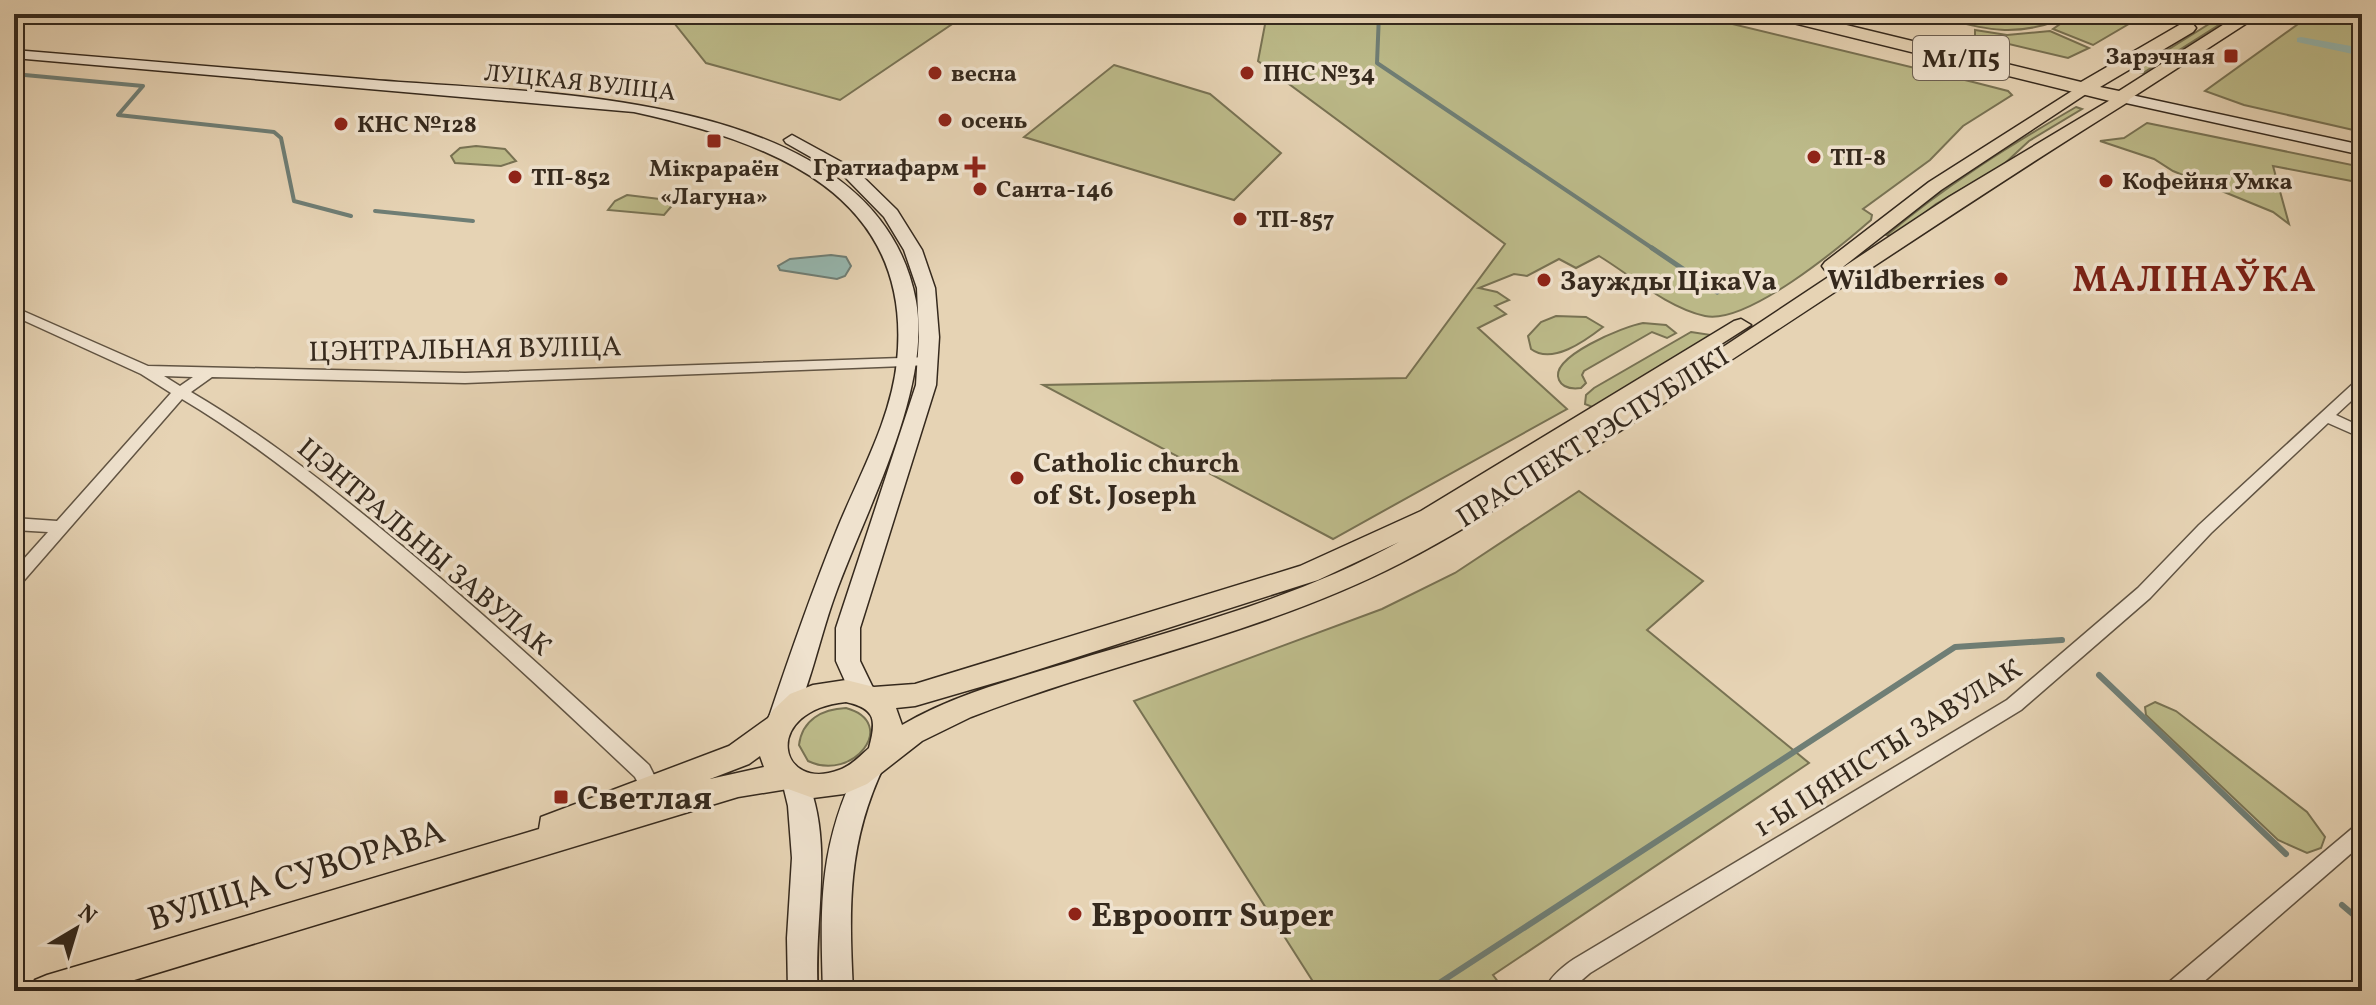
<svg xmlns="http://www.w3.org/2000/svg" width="2376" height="1005" font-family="Vollkorn,serif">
	<rect width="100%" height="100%" fill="#e6d3b4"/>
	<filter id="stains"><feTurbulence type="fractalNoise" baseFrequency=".0025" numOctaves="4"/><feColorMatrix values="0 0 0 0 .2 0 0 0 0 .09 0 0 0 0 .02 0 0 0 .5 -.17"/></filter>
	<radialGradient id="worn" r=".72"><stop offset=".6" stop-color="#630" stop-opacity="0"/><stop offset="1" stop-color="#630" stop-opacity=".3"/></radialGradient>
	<!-- green -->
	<g fill="#bcba89" stroke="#787253" stroke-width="2">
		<polygon points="667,14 967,14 840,100 706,63"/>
		<path d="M1267,14L1369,17L1370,14H1691L1973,82L2008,91L2012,95L1963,126L1930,160L1863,209L1872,215L1871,220C1840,247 1747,325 1705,316C1666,307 1632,276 1599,256L1576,268L1559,259L1527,276L1514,274L1479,288L1497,292L1509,300L1495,306L1506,314L1478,328L1567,409L1333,539L1043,385L1406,378L1505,244L1258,61Z"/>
		<path d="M1924,14H2142L2144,15L2093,45L2053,29L2060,24L2059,20C2007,40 1976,26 1924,14Z"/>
		<polygon points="2225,14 2236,14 2143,73 2134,71"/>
		<polygon points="2312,14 2362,14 2362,132 2244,105 2205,91"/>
		<polygon points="1975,30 2007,35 2050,31 2089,48 2068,58 1975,36"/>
		<polygon points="1114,65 1210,94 1281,153 1234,200 1024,137"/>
		<path d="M2076,107L2082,109L2029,141L2003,165L1936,204L1894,237L1887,235C1946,185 2009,146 2076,107Z"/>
		<polygon points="2147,123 2362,167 2362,183 2273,166 2289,224 2273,212 2173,171 2154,159 2100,141 2124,138"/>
		<polygon points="476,146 505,149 516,161 501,166 455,163 451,156 460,148"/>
		<polygon points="627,195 676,201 664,215 608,210 615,201"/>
		<path d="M1556,316L1586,317L1603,327C1585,341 1552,365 1531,349L1528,336L1541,322Z"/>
		<path d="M1643,323L1666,325L1676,333L1667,338L1652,332L1584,371L1582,375L1586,383L1581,388C1573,389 1563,389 1559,380C1548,357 1625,326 1643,323Z"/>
		<polygon points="1691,332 1711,335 1595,408 1585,404 1586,395 1594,388"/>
		<polygon points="1579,491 1703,581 1647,630 1809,763 1493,975 1505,991 1319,991 1134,701 1382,609 1455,573"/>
		<polygon points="2155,702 2176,711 2307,812 2325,837 2321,848 2307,853 2278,840 2146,715 2145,707"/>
		<path d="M846,708C900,723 853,783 808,761L799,745C802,720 822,709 846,708Z"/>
	</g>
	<!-- water -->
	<polygon fill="#96b7af" stroke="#6f7e75" stroke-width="2" points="831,255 846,257 851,266 845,276 837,279 780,270 778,266 790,259"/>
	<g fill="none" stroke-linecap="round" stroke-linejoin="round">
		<!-- stream-far2 -->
		<g stroke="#6f7e75" stroke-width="4">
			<polyline points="1379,14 1377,63 1655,250"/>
			<polyline points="14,74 143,86 118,115 274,132 281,138 294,201 351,216"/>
			<polyline points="375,211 473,221"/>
		</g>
		<!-- stream-far1 -->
		<polyline stroke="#6f7e75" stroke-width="5" points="1652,248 1717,292"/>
		<!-- stream -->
		<g stroke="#6f7e75" stroke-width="6">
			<polyline points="2099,675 2286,854"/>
			<polyline points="2342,905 2362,922"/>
			<polyline points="1427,991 1955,647 2062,640"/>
		</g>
		<!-- canal -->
		<polygon fill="#96b7af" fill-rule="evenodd" points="2301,37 2362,48 2362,56 2297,42 2297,38"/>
		<!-- street casing -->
		<g stroke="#615443" stroke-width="3">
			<g id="street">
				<path d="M14,307L148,366L465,373L930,357L937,361L930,365L465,383L212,377L191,392C256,430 316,476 374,523C469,600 559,683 649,765L660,787L657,793L650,795L643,793L635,777C546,693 457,610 363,532C306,484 246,437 182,399L20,585L14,587V570L48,532L14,530V518L57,521L171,393L141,374L14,316ZM164,376L193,377L180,386Z"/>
				<path d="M2362,378V391L2336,415L2362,427V438L2328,423L2211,533L2150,598L2021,710L1590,973L1569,991H1544C1550,977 1562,967 1574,959L2007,700L2138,588L2199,525L2357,380Z"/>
				<polygon points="2362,823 2362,844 2193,991 2165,991 2168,983 2355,826"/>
			</g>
		</g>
		<!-- secondary casing -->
		<g stroke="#35291d" stroke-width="3">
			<g id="secondary">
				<path d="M14,50C134,60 254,70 374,80C538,94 877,89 916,301C932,391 864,513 834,598C819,640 810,688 790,727L781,731L772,727L768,720C789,657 811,594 836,532C858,477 891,421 897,361C914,193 770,142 634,112L14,58Z"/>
				<polygon points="2122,93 2362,145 2362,155 2117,101 2114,98"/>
				<polygon points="792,135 856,170 897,210 922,250 935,288 939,337 936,385 860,628 860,661 875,692 871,699 862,702 853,699 836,661 836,628 916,385 919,337 917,288 904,250 884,217 844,176 786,143 784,140"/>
				<path d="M871,755L880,758L884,766C847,843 849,908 853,991H823C820,901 819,841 862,758Z"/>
				<path d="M795,770L804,773C836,838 813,921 818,991H788L787,938L792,858L788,806L782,781L786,773Z"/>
			</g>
		</g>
		<!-- primary casing -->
		<g stroke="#35291d" stroke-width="3">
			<g id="primary">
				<polygon points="2083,84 2091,89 2089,92 1941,190 1839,270 1825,270 1822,266 1825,262 1929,182"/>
				<path d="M2122,93L2128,94L2130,98L2128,102C1946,215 1771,338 1588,451C1527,489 1465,530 1401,563C1265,633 1113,662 971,717L922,741L867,784L844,794L813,798L788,789L738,797L98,991H31L35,980L47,975L539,829L541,817L729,746L768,718L773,710L790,694L813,685L846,680L874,687L915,684L1300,566L1421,511L1734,321L1741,319L1751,325L1563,445L1699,363L1949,197ZM1399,542C1297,599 1179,628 1067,663C1011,680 953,695 902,725L896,708L915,706L1021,675L1318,580ZM846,702C877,709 876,721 869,748C860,756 851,766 839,770C779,793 760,711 846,702ZM760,756L764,767L710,779L749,764Z"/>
			</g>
		</g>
		<!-- highway casing -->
		<g stroke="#35291d" stroke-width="3">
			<polygon id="highway" points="1770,14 1801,14 2081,82 2181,24 2193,24 2196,28 2193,32 2100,87 2119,91 2240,14 2261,14 2122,104 1773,18"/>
		</g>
		<!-- street -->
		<use href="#street" fill="#efe2ce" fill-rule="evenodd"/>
		<!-- secondary -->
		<use href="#secondary" fill="#efe2ce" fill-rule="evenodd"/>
		<!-- primary -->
		<use href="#primary" fill="#e6d3b4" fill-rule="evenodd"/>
		<!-- highway -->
		<use href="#highway" fill="#e6d3b4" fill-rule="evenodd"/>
	</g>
	<!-- markers -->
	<g fill="#8f2418" stroke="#efe2ce" stroke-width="3">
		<rect x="2223" y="48" width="16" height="16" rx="4"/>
		<circle cx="935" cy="73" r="8"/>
		<circle cx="1247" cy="73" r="8"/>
		<circle cx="945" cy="120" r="8"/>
		<circle cx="341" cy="124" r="8"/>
		<rect x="706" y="133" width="16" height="16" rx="4"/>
		<circle cx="1814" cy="157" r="8"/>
		<path d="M971 155h8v8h8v8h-8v8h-8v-8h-8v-8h8z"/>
		<circle cx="515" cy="177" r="8"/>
		<circle cx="2106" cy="181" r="8"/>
		<circle cx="980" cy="189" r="8"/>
		<circle cx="1240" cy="219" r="8"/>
		<circle cx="2001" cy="279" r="8"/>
		<circle cx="1544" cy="280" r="8"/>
		<circle cx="1017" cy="478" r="8"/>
		<rect x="553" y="789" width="16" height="16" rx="4"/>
		<circle cx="1075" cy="914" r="8"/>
	</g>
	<g text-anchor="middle" stroke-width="7" stroke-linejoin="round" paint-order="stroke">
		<!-- far-poi labels -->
		<g font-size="24" font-weight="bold" fill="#35291d" stroke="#efe2ce" text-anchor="start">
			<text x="2215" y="64" text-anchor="end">Зарэчная</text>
			<text x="951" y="81">весна</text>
			<text x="1263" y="81">ПНС №34</text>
			<text x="961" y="128">осень</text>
			<text x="357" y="132">КНС №128</text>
			<text x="1830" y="165">ТП-8</text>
			<text x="959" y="175" text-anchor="end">Гратиафарм</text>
			<text x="714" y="176" text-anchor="middle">Мікрараён<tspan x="714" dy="28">«Лагуна»</tspan></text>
			<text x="531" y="185">ТП-852</text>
			<text x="2122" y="189">Кофейня Умка</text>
			<text x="996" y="197">Санта-146</text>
			<text x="1256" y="227">ТП-857</text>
		</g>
		<!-- far-street labels -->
		<g font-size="24" fill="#35291d" stroke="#efe2ce">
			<text transform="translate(580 82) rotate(6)" y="8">ЛУЦКАЯ ВУЛІЦА</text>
		</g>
		<!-- shield labels -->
		<rect fill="#efe2ce" stroke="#6d6052" stroke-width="2" x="1913" y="36" width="96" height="44" rx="6"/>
		<g font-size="26" font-weight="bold" fill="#35291d">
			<text x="1961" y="67">М1/П5</text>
		</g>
		<!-- poi labels -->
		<g font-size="28" font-weight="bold" fill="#35291d" stroke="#efe2ce" text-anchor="start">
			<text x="1985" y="289" text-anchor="end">Wildberries</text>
			<text x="1560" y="290">Заужды ЦікаVа</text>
			<text x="1033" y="472">Catholic church<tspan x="1033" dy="32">of St. Joseph</tspan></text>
		</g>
		<!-- street labels -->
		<g font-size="28" fill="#35291d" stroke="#efe2ce">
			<text transform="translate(465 348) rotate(-1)" y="10">ЦЭНТРАЛЬНАЯ ВУЛІЦА</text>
			<text transform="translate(1592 436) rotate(-32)" y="10">ПРАСПЕКТ РЭСПУБЛІКІ</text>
			<text transform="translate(425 546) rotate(40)" y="10">ЦЭНТРАЛЬНЫ ЗАВУЛАК</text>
			<text transform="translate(1887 747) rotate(-32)" y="10">1-Ы ЦЯНІСТЫ ЗАВУЛАК</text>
		</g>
		<!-- near-poi labels -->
		<g font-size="34" font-weight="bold" fill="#35291d" stroke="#efe2ce" text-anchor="start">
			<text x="577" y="809">Светлая</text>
			<text x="1091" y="926">Евроопт Super</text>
		</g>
		<!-- near-street labels -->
		<g font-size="34" fill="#35291d" stroke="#efe2ce">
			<text transform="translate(296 874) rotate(-17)" y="12">ВУЛІЦА СУВОРАВА</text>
		</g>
		<!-- district labels -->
		<g font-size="36" font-weight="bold" letter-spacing="2" fill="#7a1f14" stroke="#efe2ce">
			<text x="2195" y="291">МАЛІНАЎКА</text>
		</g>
	</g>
	<!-- margin -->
	<rect width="2376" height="1005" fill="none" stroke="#e6d3b4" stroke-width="48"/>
	<rect x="16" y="16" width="2344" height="973" fill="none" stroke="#35291d" stroke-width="4"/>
	<rect x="24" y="24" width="2328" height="957" fill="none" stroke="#35291d" stroke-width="2"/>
	<!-- north arrow -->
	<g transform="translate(76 929) rotate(38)" stroke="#efe2ce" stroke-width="6" paint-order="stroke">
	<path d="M0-6L14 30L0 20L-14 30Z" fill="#35291d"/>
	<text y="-12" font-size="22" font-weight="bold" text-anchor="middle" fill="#35291d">N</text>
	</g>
	<rect width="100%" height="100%" filter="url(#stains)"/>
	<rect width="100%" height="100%" fill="url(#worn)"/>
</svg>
